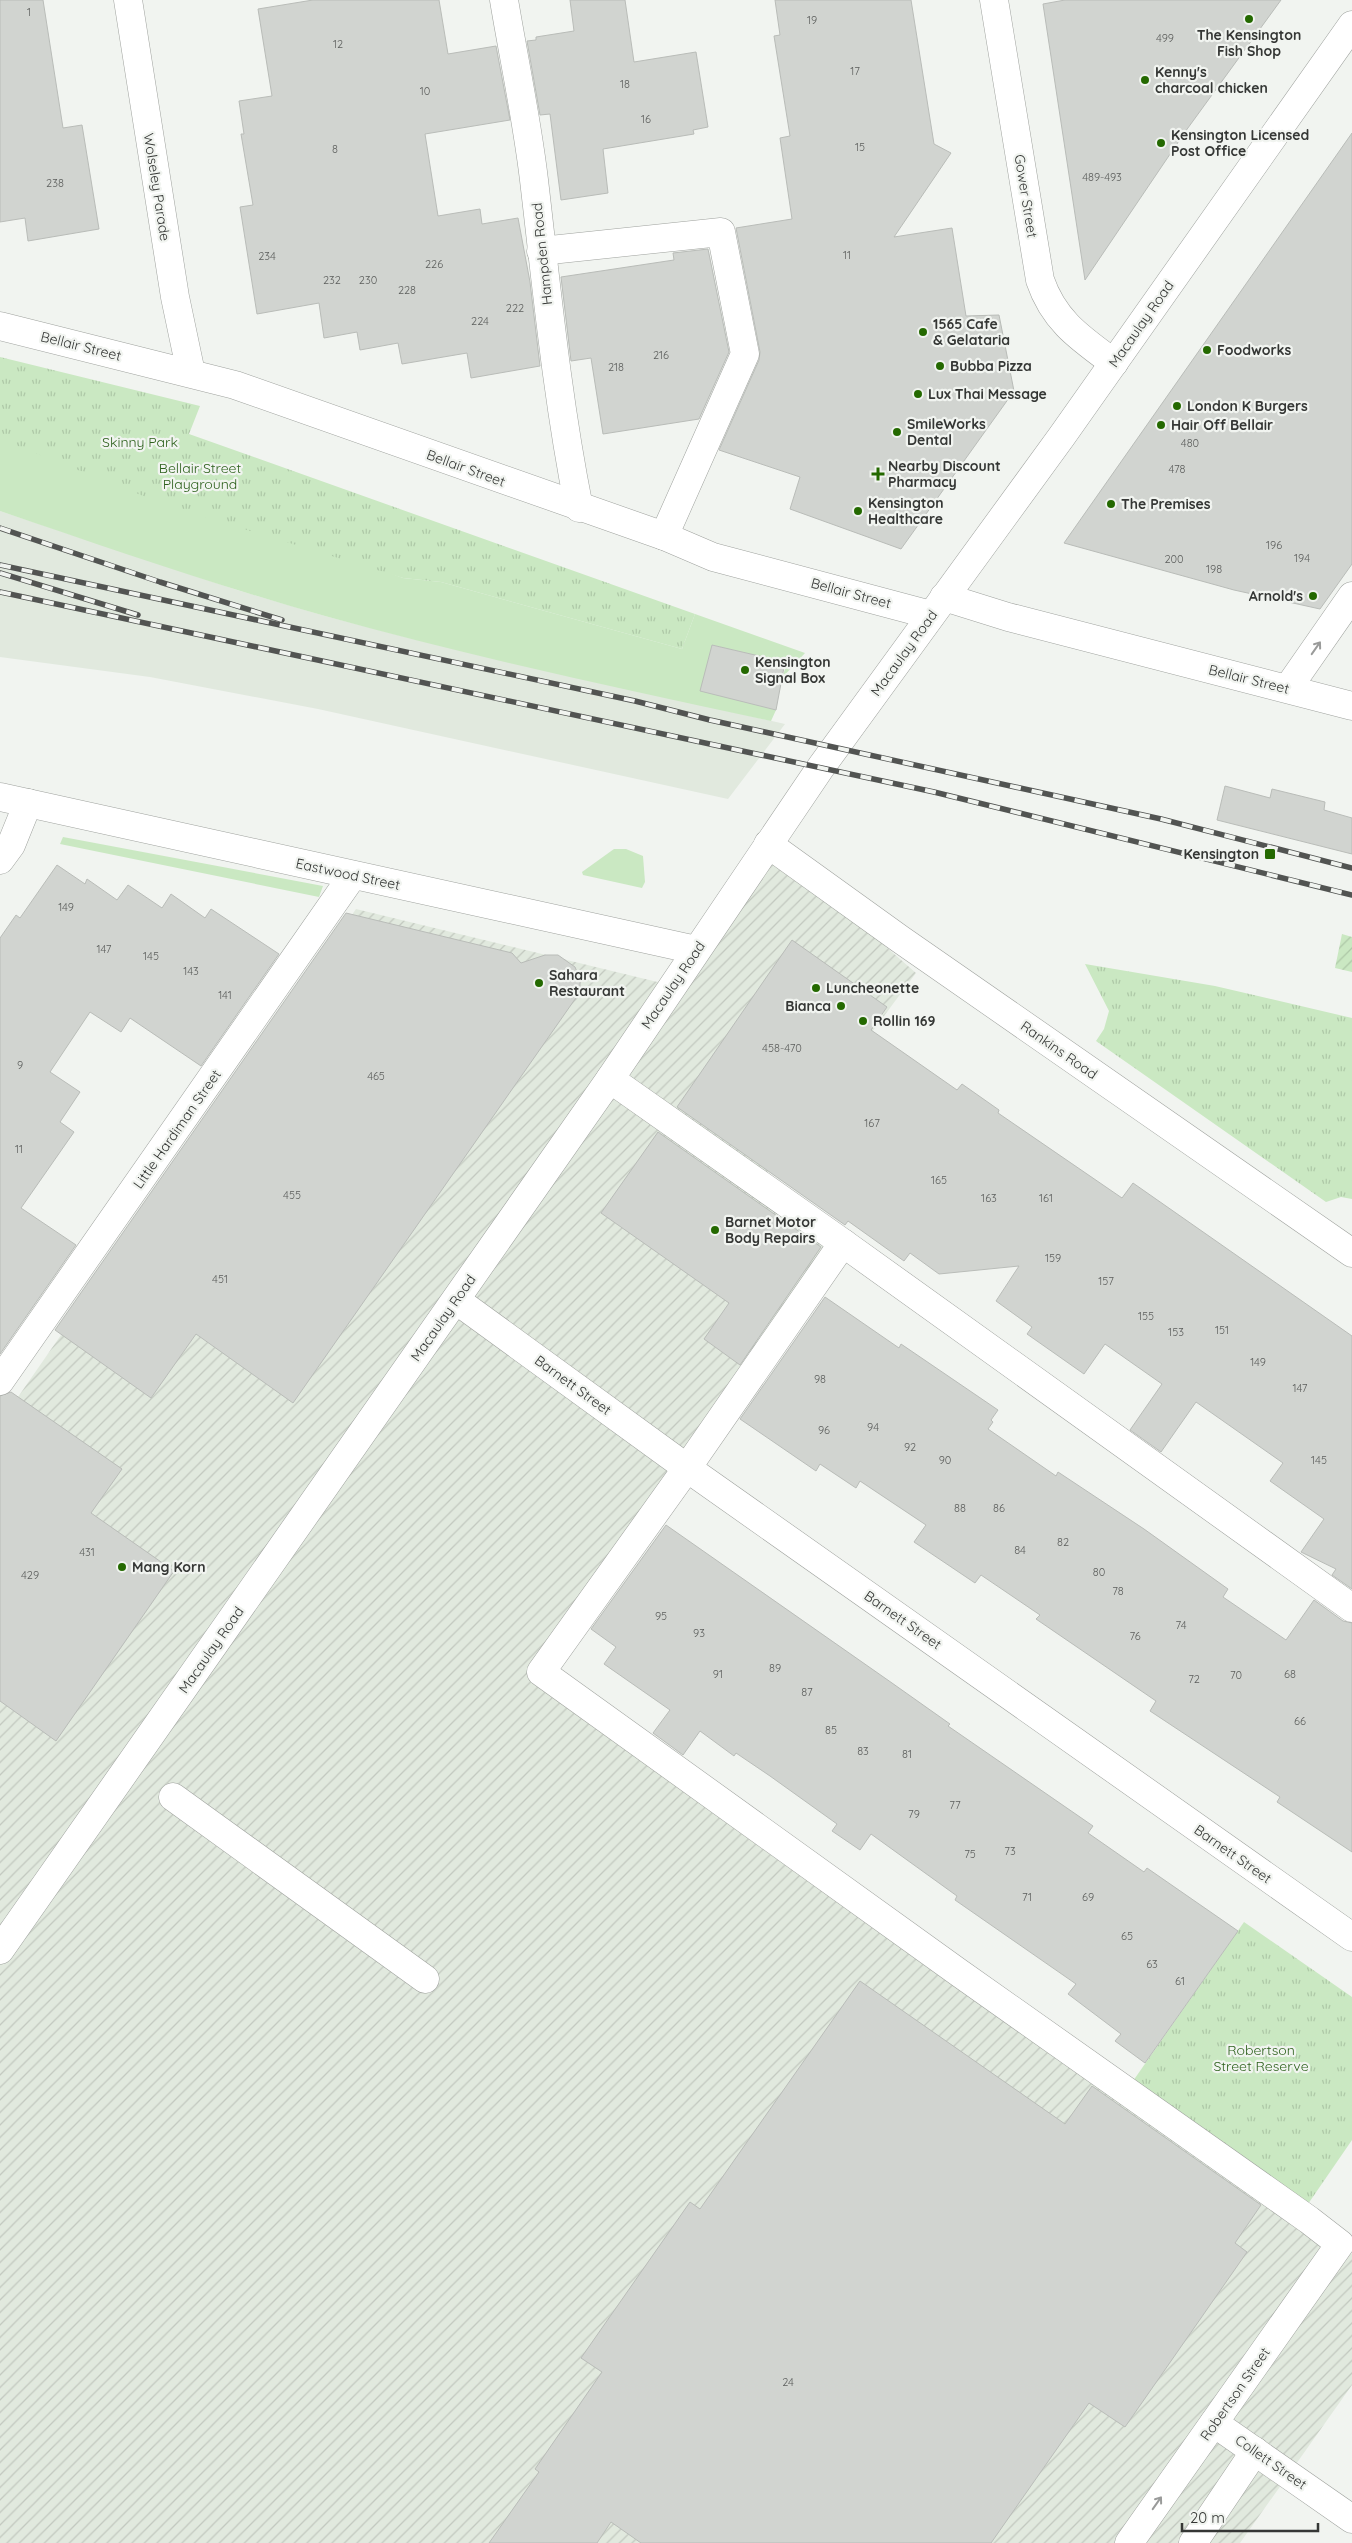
<svg xmlns="http://www.w3.org/2000/svg" width="1352" height="2543" font-family="Quicksand,sans-serif">
	<defs>
		<pattern id="industrial-furrows" width="10" height="10" patternUnits="userSpaceOnUse" patternTransform="scale(1.25)"><rect width="10" height="10" fill="#e1e9de"/><path d="M-1 1l2-2M0 10L10 0M9 11l2-2" fill="none" stroke="#c2c8bf"/></pattern>
		<pattern id="park-tufts" width="24" height="20" patternUnits="userSpaceOnUse" patternTransform="scale(1.25)"><rect width="24" height="20" fill="#cae8c2"/><path d="M3 7l-1-3M5 7V3M7 7l1-3M15 17l-1-3M17 17v-4M19 17l1-3" fill="none" stroke="#aec8a7"/></pattern>
		<pattern id="garden-furrows" width="10" height="10" patternUnits="userSpaceOnUse" patternTransform="scale(1.25)"><rect width="10" height="10" fill="#cae8c2"/><path d="M-1 1l2-2M0 10L10 0M9 11l2-2" fill="none" stroke="#aec8a7"/></pattern>
	</defs>
	<rect width="100%" height="100%" fill="#f1f4f0"/>
	<!-- built -->
	<polygon fill="#e1e9de" points="0,511 237,590 325,616 413,639 785,724 728,799 318,709 150,677 0,657"/>
	<!-- industrial -->
	<polygon fill="url(#industrial-furrows)" points="768,844 916,973 767,1173 843,1243 541,1672 1309,2220 1352,2254 1352,2385 1240,2543 0,2543 0,1423 356,909 674,986"/>
	<!-- grass -->
	<g fill="#cae8c2">
		<path d="M0,429L403,578L441,582L682,649L695,614L805,653L782,678L787,663L712,645L701,691L776,710L771,721C622,689 472,657 325,616C215,585 108,548 0,511Z"/>
		<polygon points="63,837 323,886 319,897 60,844"/>
		<polygon points="614,849 626,849 643,856 645,882 642,888 583,875 582,872"/>
	</g>
	<!-- park -->
	<g fill="url(#park-tufts)">
		<polygon points="0,357 200,406 189,434 695,614 682,649 441,582 403,578 166,505 0,439"/>
		<polygon points="1085,964 1215,986 1352,1018 1352,1199 1341,1197 1326,1202 1096,1041 1104,1029 1109,1011"/>
		<polygon points="1244,1922 1352,1997 1352,2140 1308,2204 1133,2081"/>
	</g>
	<!-- garden -->
	<polygon fill="url(#garden-furrows)" points="1342,934 1352,937 1352,972 1335,968"/>
	<!-- building -->
	<g fill="#d1d4d0" stroke="#b9bcb8">
		<polygon points="0,0 43,0 63,128 82,125 99,229 28,241 25,218 0,222"/>
		<polygon points="313,0 439,0 448,54 496,46 510,120 425,134 438,216 480,209 482,224 518,218 530,282 540,366 471,378 467,353 402,364 398,343 360,350 357,332 324,338 319,303 257,314 240,207 253,205 241,134 244,134 239,101 272,96 258,9"/>
		<polygon points="570,0 625,0 634,62 696,52 708,127 693,130 694,134 603,149 608,193 561,200 550,114 540,115 527,41 536,40 536,37 574,31"/>
		<polygon points="775,0 911,0 934,144 951,153 894,237 952,228 966,316 999,315 1014,391 901,549 790,509 800,477 719,450 759,360 760,352 736,228 792,219 780,138 790,136 774,36 780,35"/>
		<polygon points="1065,0 1281,0 1185,132 1085,280 1043,4"/>
		<polygon points="1352,133 1352,564 1320,609 1234,590 1064,543"/>
		<polygon points="708,249 729,352 699,419 603,434 591,358 571,361 561,277 674,260 673,253"/>
		<polygon points="712,645 785,662 776,710 700,691"/>
		<polygon points="1225,786 1270,798 1272,789 1325,802 1324,810 1352,818 1352,854 1217,820"/>
		<polygon points="57,865 85,884 87,879 117,900 128,885 162,908 171,894 205,918 211,909 279,954 201,1066 130,1018 121,1032 90,1012 50,1072 80,1092 60,1122 74,1132 21,1208 76,1245 0,1354 0,938 16,915 20,918"/>
		<polygon points="346,913 512,953 521,963 545,955 558,955 575,967 580,979 580,992 293,1403 196,1334 151,1398 55,1330"/>
		<polygon points="792,940 887,1007 871,1030 957,1090 962,1084 999,1110 998,1113 1122,1198 1133,1183 1352,1336 1352,1589 1332,1575 1336,1569 1301,1552 1324,1519 1270,1481 1283,1463 1196,1402 1161,1452 1130,1430 1162,1384 1105,1344 1084,1374 1027,1334 1032,1327 996,1301 1019,1266 939,1274 910,1253 904,1261 848,1221 845,1225 677,1107"/>
		<polygon points="658,1132 821,1247 740,1365 704,1339 729,1303 601,1213"/>
		<polygon points="825,1297 899,1348 901,1344 998,1410 991,1420 993,1422 988,1429 1056,1476 1058,1472 1144,1529 1228,1589 1223,1597 1286,1640 1314,1600 1343,1621 1352,1623 1352,1852 1277,1802 1280,1797 1150,1711 1156,1701 1036,1619 1040,1615 981,1575 975,1583 914,1542 926,1525 860,1481 856,1488 820,1464 816,1471 740,1419"/>
		<polygon points="11,1392 122,1469 91,1513 174,1571 56,1741 0,1701 0,1396"/>
		<polygon points="666,1525 892,1683 950,1724 948,1726 1093,1826 1088,1833 1144,1872 1147,1868 1238,1931 1145,2063 1115,2041 1121,2034 1068,1994 1076,1984 955,1900 957,1896 871,1834 860,1850 832,1831 837,1824 770,1776 736,1753 734,1756 700,1731 683,1755 653,1733 670,1710 604,1664 616,1647 591,1629"/>
		<polygon points="860,1981 1065,2124 1092,2086 1261,2205 1235,2243 1247,2252 1125,2427 1089,2403 991,2543 641,2543 611,2522 597,2543 489,2543 539,2472 535,2469 602,2372 581,2358 690,2202 700,2209"/>
	</g>
	<g fill="none" stroke-linecap="round" stroke-linejoin="round">
		<!-- minor casing -->
		<g stroke="#9fa29e" stroke-width="29">
			<g id="minor">
				<polyline points="128,0 175,297 191,373"/>
				<path d="M504,0C514,60 527,120 534,180C547,291 557,398 579,508"/>
				<path d="M994,0L1040,280C1054,321 1080,338 1114,363"/>
				<polyline points="541,251 721,232 745,354 664,536"/>
				<polyline points="0,326 235,385 664,536 713,557 931,615"/>
				<polyline points="944,597 1008,617 1352,706"/>
				<polyline points="1288,688 1352,596"/>
				<polyline points="0,797 696,950"/>
				<polyline points="768,844 900,939 1352,1253"/>
				<polyline points="0,860 11,845 28,803"/>
				<polyline points="610,1079 843,1243 1352,1608"/>
				<polyline points="843,1243 687,1468 541,1672 958,1972 1309,2220 1340,2244 1129,2543"/>
				<polyline points="456,1300 687,1468 1352,1937"/>
				<polyline points="0,1381 353,875"/>
				<polyline points="173,1797 425,1979"/>
				<polyline points="0,1950 610,1079 821,767 1062,436 1352,25"/>
				<polyline points="1214,2423 1352,2519"/>
				<polyline points="1193,2543 1255,2451"/>
			</g>
		</g>
		<!-- minor -->
		<use href="#minor" stroke="#fff" stroke-width="28"/>
		<!-- rail casing -->
		<g stroke="#525452" stroke-width="5.5">
			<g id="rail">
				<polyline points="0,528 160,582 282,620"/>
				<polyline points="0,565 635,701 710,720 1161,819 1352,868"/>
				<polyline points="0,573 138,615"/>
				<polyline points="0,592 934,792 1352,895"/>
			</g>
		</g>
		<!-- rail -->
		<use href="#rail" stroke="#f1f4f0" stroke-width="4" stroke-dasharray="11" stroke-linecap="butt"/>
	</g>
	<!-- one-way arrows -->
	<defs><path id="oneway-shaft" d="M-6 0H5M1.5-3L5.5 0L1.5 3" fill="none" stroke-width="1.6" stroke-linecap="round" stroke-linejoin="round" transform="scale(1.25)"/></defs>
	<g stroke="#9a9b9a">
		<use href="#oneway-shaft" transform="translate(1316 648) rotate(-55)"/>
		<use href="#oneway-shaft" transform="translate(1157 2503) rotate(-55)"/>
	</g>
	<!-- markers -->
	<g fill="#246900" stroke="#f1f4f0" stroke-width="2">
		<circle cx="1249" cy="19" r="5"/>
		<circle cx="1145" cy="80" r="5"/>
		<circle cx="1161" cy="143" r="5"/>
		<circle cx="923" cy="332" r="5"/>
		<circle cx="1207" cy="350" r="5"/>
		<circle cx="940" cy="366" r="5"/>
		<circle cx="918" cy="394" r="5"/>
		<circle cx="1177" cy="406" r="5"/>
		<circle cx="1161" cy="425" r="5"/>
		<circle cx="897" cy="432" r="5"/>
		<path d="M875.5 466.5h5v5h5v5h-5v5h-5v-5h-5v-5h5z"/>
		<circle cx="1111" cy="504" r="5"/>
		<circle cx="858" cy="511" r="5"/>
		<circle cx="1313" cy="596" r="5"/>
		<circle cx="745" cy="670" r="5"/>
		<rect x="1264" y="848" width="12" height="12" rx="2.5"/>
		<circle cx="539" cy="983" r="5"/>
		<circle cx="816" cy="988" r="5"/>
		<circle cx="841" cy="1006" r="5"/>
		<circle cx="863" cy="1021" r="5"/>
		<circle cx="715" cy="1230" r="5"/>
		<circle cx="122" cy="1567" r="5"/>
	</g>
	<g text-anchor="middle" stroke-width="4.5" stroke-linejoin="round" paint-order="stroke">
		<!-- number labels -->
		<g font-size="11" fill="#5c5e5c">
			<text x="29" y="16">1</text>
			<text x="812" y="24">19</text>
			<text x="1165" y="42">499</text>
			<text x="338" y="48">12</text>
			<text x="855" y="75">17</text>
			<text x="625" y="88">18</text>
			<text x="425" y="95">10</text>
			<text x="646" y="123">16</text>
			<text x="860" y="151">15</text>
			<text x="335" y="153">8</text>
			<text x="1102" y="181">489-493</text>
			<text x="55" y="187">238</text>
			<text x="847" y="259">11</text>
			<text x="267" y="260">234</text>
			<text x="434" y="268">226</text>
			<text x="332" y="284">232</text>
			<text x="368" y="284">230</text>
			<text x="407" y="294">228</text>
			<text x="515" y="312">222</text>
			<text x="480" y="325">224</text>
			<text x="661" y="359">216</text>
			<text x="616" y="371">218</text>
			<text x="1190" y="447">480</text>
			<text x="1177" y="473">478</text>
			<text x="1274" y="549">196</text>
			<text x="1302" y="562">194</text>
			<text x="1174" y="563">200</text>
			<text x="1214" y="573">198</text>
			<text x="66" y="911">149</text>
			<text x="104" y="953">147</text>
			<text x="151" y="960">145</text>
			<text x="191" y="975">143</text>
			<text x="225" y="999">141</text>
			<text x="782" y="1052">458-470</text>
			<text x="20" y="1069">9</text>
			<text x="376" y="1080">465</text>
			<text x="872" y="1127">167</text>
			<text x="19" y="1153">11</text>
			<text x="939" y="1184">165</text>
			<text x="292" y="1199">455</text>
			<text x="989" y="1202">163</text>
			<text x="1046" y="1202">161</text>
			<text x="1053" y="1262">159</text>
			<text x="220" y="1283">451</text>
			<text x="1106" y="1285">157</text>
			<text x="1146" y="1320">155</text>
			<text x="1222" y="1334">151</text>
			<text x="1176" y="1336">153</text>
			<text x="1258" y="1366">149</text>
			<text x="820" y="1383">98</text>
			<text x="1300" y="1392">147</text>
			<text x="873" y="1431">94</text>
			<text x="824" y="1434">96</text>
			<text x="910" y="1451">92</text>
			<text x="945" y="1464">90</text>
			<text x="1319" y="1464">145</text>
			<text x="960" y="1512">88</text>
			<text x="999" y="1512">86</text>
			<text x="1063" y="1546">82</text>
			<text x="1020" y="1554">84</text>
			<text x="87" y="1556">431</text>
			<text x="1099" y="1576">80</text>
			<text x="30" y="1579">429</text>
			<text x="1118" y="1595">78</text>
			<text x="661" y="1620">95</text>
			<text x="1181" y="1629">74</text>
			<text x="699" y="1637">93</text>
			<text x="1135" y="1640">76</text>
			<text x="775" y="1672">89</text>
			<text x="718" y="1678">91</text>
			<text x="1290" y="1678">68</text>
			<text x="1236" y="1679">70</text>
			<text x="1194" y="1683">72</text>
			<text x="807" y="1696">87</text>
			<text x="1300" y="1725">66</text>
			<text x="831" y="1734">85</text>
			<text x="863" y="1755">83</text>
			<text x="907" y="1758">81</text>
			<text x="955" y="1809">77</text>
			<text x="914" y="1818">79</text>
			<text x="1010" y="1855">73</text>
			<text x="970" y="1858">75</text>
			<text x="1027" y="1901">71</text>
			<text x="1088" y="1901">69</text>
			<text x="1127" y="1940">65</text>
			<text x="1152" y="1968">63</text>
			<text x="1180" y="1985">61</text>
			<text x="788" y="2386">24</text>
		</g>
		<!-- poi labels -->
		<g font-size="14" font-weight="bold" fill="#353735" stroke="#f1f4f0" text-anchor="start">
			<text x="1249" y="40" text-anchor="middle">The Kensington<tspan x="1249" dy="16">Fish Shop</tspan></text>
			<text x="1155" y="77">Kenny's<tspan x="1155" dy="16">charcoal chicken</tspan></text>
			<text x="1171" y="140">Kensington Licensed<tspan x="1171" dy="16">Post Office</tspan></text>
			<text x="933" y="329">1565 Cafe<tspan x="933" dy="16">&amp; Gelataria</tspan></text>
			<text x="1217" y="355">Foodworks</text>
			<text x="950" y="371">Bubba Pizza</text>
			<text x="928" y="399">Lux Thai Message</text>
			<text x="1187" y="411">London K Burgers</text>
			<text x="907" y="429">SmileWorks<tspan x="907" dy="16">Dental</tspan></text>
			<text x="1171" y="430">Hair Off Bellair</text>
			<text x="888" y="471">Nearby Discount<tspan x="888" dy="16">Pharmacy</tspan></text>
			<text x="868" y="508">Kensington<tspan x="868" dy="16">Healthcare</tspan></text>
			<text x="1121" y="509">The Premises</text>
			<text x="1303" y="601" text-anchor="end">Arnold's</text>
			<text x="755" y="667">Kensington<tspan x="755" dy="16">Signal Box</tspan></text>
			<text x="1259" y="859" text-anchor="end">Kensington</text>
			<text x="549" y="980">Sahara<tspan x="549" dy="16">Restaurant</tspan></text>
			<text x="826" y="993">Luncheonette</text>
			<text x="831" y="1011" text-anchor="end">Bianca</text>
			<text x="873" y="1026">Rollin 169</text>
			<text x="725" y="1227">Barnet Motor<tspan x="725" dy="16">Body Repairs</tspan></text>
			<text x="132" y="1572">Mang Korn</text>
		</g>
		<!-- street labels -->
		<g font-size="14" fill="#353735" stroke="#f1f4f0">
			<text transform="translate(157 187) rotate(81)" y="5">Wolseley Parade</text>
			<text transform="translate(1026 196) rotate(81)" y="5">Gower Street</text>
			<text transform="translate(542 254) rotate(-96)" y="5">Hampden Road</text>
			<text transform="translate(1141 324) rotate(-55)" y="5">Macaulay Road</text>
			<text transform="translate(81 346) rotate(14)" y="5">Bellair Street</text>
			<text transform="translate(466 468) rotate(20)" y="5">Bellair Street</text>
			<text transform="translate(851 593) rotate(15)" y="5">Bellair Street</text>
			<text transform="translate(904 653) rotate(-54)" y="5">Macaulay Road</text>
			<text transform="translate(1249 679) rotate(14)" y="5">Bellair Street</text>
			<text transform="translate(348 874) rotate(12)" y="5">Eastwood Street</text>
			<text transform="translate(673 985) rotate(-56)" y="5">Macaulay Road</text>
			<text transform="translate(1059 1050) rotate(35)" y="5">Rankins Road</text>
			<text transform="translate(177 1129) rotate(-55)" y="5">Little Hardiman Street</text>
			<text transform="translate(443 1318) rotate(-55)" y="5">Macaulay Road</text>
			<text transform="translate(573 1385) rotate(36)" y="5">Barnett Street</text>
			<text transform="translate(903 1620) rotate(35)" y="5">Barnett Street</text>
			<text transform="translate(211 1650) rotate(-55)" y="5">Macaulay Road</text>
			<text transform="translate(1233 1854) rotate(35)" y="5">Barnett Street</text>
			<text transform="translate(1235 2394) rotate(-55)" y="5">Robertson Street</text>
			<text transform="translate(1271 2462) rotate(35)" y="5">Collett Street</text>
		</g>
		<!-- park labels -->
		<g font-size="14" fill="#2d611c" stroke="#f1f4f0">
			<text x="140" y="447">Skinny Park</text>
			<text x="200" y="473">Bellair Street<tspan x="200" dy="16">Playground</tspan></text>
			<text x="1261" y="2055">Robertson<tspan x="1261" dy="16">Street Reserve</tspan></text>
		</g>
	</g>
	<!-- scale -->
	<path d="M1182 2523v8h136v-8" fill="none" stroke="#353735" stroke-width="2.5"/>
	<text x="1190" y="2523" font-size="15" fill="#353735" stroke="#f1f4f0" stroke-width="4" paint-order="stroke">20 m</text>
</svg>
